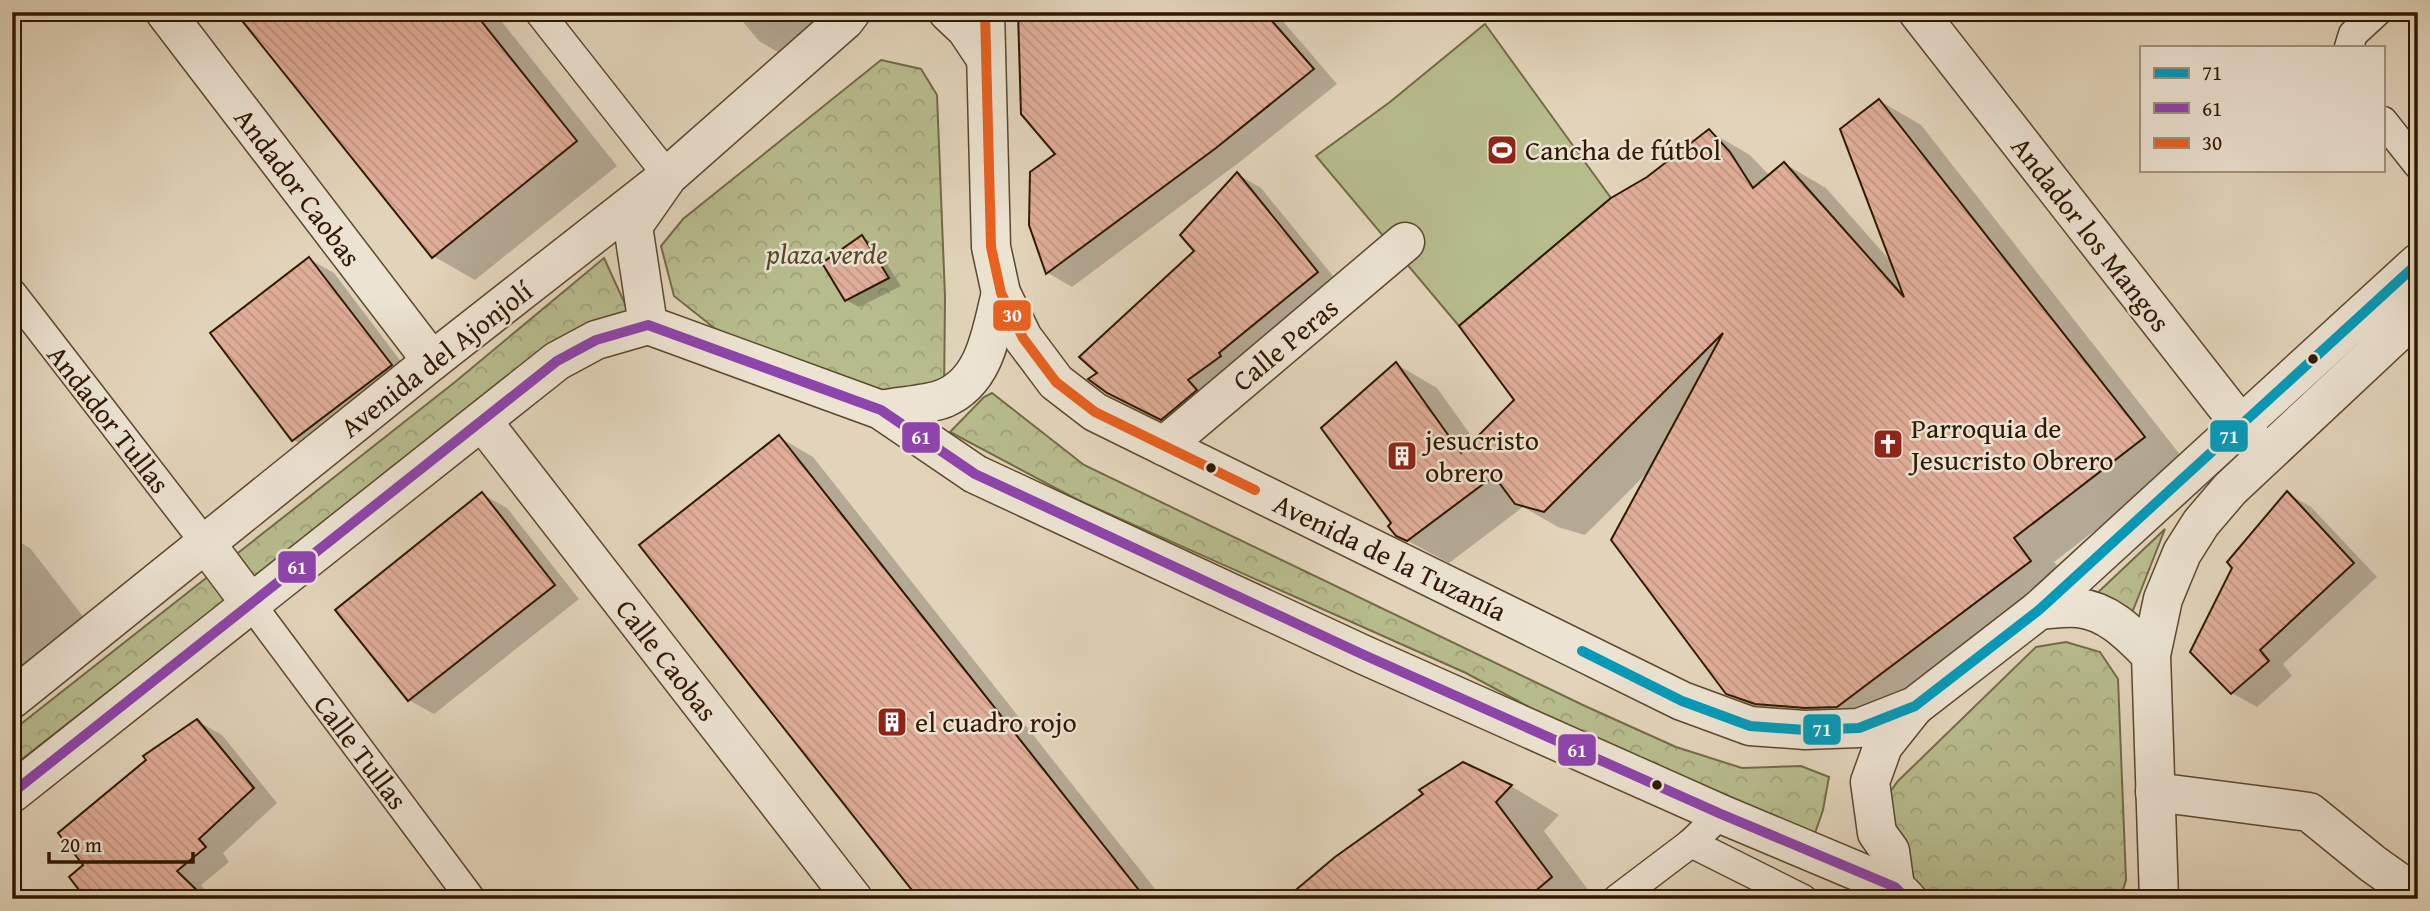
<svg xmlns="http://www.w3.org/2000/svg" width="2430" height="911" font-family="'Gentium Book Plus',serif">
	<defs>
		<pattern id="forest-crowns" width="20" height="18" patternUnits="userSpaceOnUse" patternTransform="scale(1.75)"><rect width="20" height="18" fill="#b7bc8d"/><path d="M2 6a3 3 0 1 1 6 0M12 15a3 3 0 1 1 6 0" fill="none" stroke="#9ea178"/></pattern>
		<pattern id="building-back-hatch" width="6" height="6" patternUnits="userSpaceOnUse" patternTransform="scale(1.75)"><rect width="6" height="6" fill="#e0ad98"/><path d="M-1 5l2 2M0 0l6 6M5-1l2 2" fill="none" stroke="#c09481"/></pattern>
	</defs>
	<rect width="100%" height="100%" fill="#e2d4ba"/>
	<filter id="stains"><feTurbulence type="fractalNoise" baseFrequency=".00286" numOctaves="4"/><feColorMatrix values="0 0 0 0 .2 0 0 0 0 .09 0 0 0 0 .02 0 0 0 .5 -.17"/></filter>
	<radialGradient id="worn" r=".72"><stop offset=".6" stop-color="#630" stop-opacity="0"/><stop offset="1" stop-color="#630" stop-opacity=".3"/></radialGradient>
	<g fill="url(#forest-crowns)" stroke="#746a46" stroke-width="2">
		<path d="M881 60 921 69 937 95 945 297 944 399 881 410 723 335 674 296 661 246 683 219Z"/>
		<path d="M604 258 626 306 633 329 375 483 12 767V731L455 382Z"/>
		<path d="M992 393 1084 465 1585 706 1676 747 1742 768 1801 766 1829 777 1823 810 1813 839 1551 719 1466 673 1078 500 950 432 984 397Z"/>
		<path d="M2165 529 2130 618 2091 599Z"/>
		<path d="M2066 642 2100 652 2118 679 2126 880 2120 899H1911L1874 814 1898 781 2036 647Z"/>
	</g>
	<path fill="#b7bc8d" stroke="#746a46" stroke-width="2" d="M1485 24 1611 198 1459 326 1316 156 1390 102Z"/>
	<g fill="#0003">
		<path d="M237 12H494L617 166 475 280 433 256Z"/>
		<path d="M735 12H834L808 70 759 41Z"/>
		<path d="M1019 12H1275L1337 84 1241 161 1072 287 1048 273 1031 224 1058 154Z"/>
		<path d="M1880 101 1921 125 2185 461 2054 562 2071 585 1877 730 1769 717 1727 693 1648 472 1585 535 1558 527 1523 507 1449 563 1397 535 1394 523 1396 364 1437 388 1475 441 1516 400 1648 178 1709 131 1750 155 1770 176 1785 164 1826 188 1893 264Z"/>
		<path d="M1237 174 1261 188 1342 287 1187 433 1108 392 1100 373 1196 251Z"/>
		<path d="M862 237 874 244 901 286 859 307 846 300Z"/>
		<path d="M309 259 334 273 415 380 318 454 294 440Z"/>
		<path d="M779 437 813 457 1163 899H921Z"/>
		<path d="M2287 493 2311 507 2377 577 2283 664 2292 676 2257 707 2232 693Z"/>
		<path d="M482 494 507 508 579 599 434 714 409 700Z"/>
		<path d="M12 538 30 548 85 619 12 695Z"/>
		<path d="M197 721 222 735 277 803 223 853 229 862 201 885 214 899H88L85 865Z"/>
		<path d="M1463 764 1511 786 1559 815 1544 831 1595 899H1287Z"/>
	</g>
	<g fill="url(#building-back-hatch)" stroke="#301800" stroke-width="2">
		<path d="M235 12H474L577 141 432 258Z"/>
		<path d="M1018 12H1264L1314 69 1216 148 1046 274 1029 225 1030 172 1055 154 1021 114Z"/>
		<path d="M1879 99 2145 437 2014 538 2031 561 1837 707 1805 708 1755 704 1726 694 1611 540 1723 333 1544 512 1515 504 1494 476 1407 541 1396 536 1388 526 1391 523 1321 428 1396 362 1461 453 1514 400 1459 326 1611 198 1647 177 1709 129 1730 152 1753 188 1784 162 1904 297 1840 129Z"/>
		<path d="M1237 172 1318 272 1219 353 1221 356 1188 380 1197 390 1161 420 1107 393 1088 379 1097 373 1079 357 1194 251 1180 235Z"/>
		<path d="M862 235 889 278 845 301 822 263Z"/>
		<path d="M309 257 392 365 292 441 210 333Z"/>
		<path d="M779 435 1146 899H919L639 545Z"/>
		<path d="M2287 491 2354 563 2260 650 2269 661 2231 694 2190 652 2232 568 2227 562Z"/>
		<path d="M482 492 555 585 408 701 335 610Z"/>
		<path d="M197 719 254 788 199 839 206 847 177 871 206 899H86L69 877 83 865 58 833 146 760 143 756Z"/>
		<path d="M1463 762 1512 785 1496 802 1552 877 1526 899H1285L1335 857 1423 794 1419 790Z"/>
	</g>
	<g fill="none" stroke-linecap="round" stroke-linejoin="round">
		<g stroke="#5c472e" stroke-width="31">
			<g id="pedestrian">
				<path d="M539 12 668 176"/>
				<path d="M2349 47 2353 34 2377 12"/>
				<path d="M2383 121 2418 165"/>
				<path d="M12 293 206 544"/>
				<path d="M251 604 471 899"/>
				<path d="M1691 843 1803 899"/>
				<path d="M1617 899 1691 843 1721 814"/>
			</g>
		</g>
		<g stroke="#5c472e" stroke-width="41">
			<g id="minor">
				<path d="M165 12 432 361"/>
				<path d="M1918 12 2262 452"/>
				<path d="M482 421 853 899"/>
				<path d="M1164 446 1405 242"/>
				<path d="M206 544 251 604"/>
				<path d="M12 699 432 361 658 184"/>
				<path d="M2155 792 2309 812 2373 864 2418 896"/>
				<path d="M12 793 557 361 596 340 648 325"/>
			</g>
		</g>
		<g stroke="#5c472e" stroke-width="41">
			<g id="tertiary">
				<path d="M851 12 845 20 668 176 633 226 648 325 881 410 975 474 1364 655 1721 814 1895 887 1907 899"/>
				<path d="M948 12 966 29 986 59"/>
				<path d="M985 12 991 247 1001 293 1023 338 1056 382 1095 412 1682 701 1750 726 1805 730 1859 728 1915 706 2039 610 2418 263"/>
				<path d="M881 410C899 406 929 405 945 398 986 380 991 332 1001 293"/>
				<path d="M2039 610C2052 609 2066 607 2078 608 2109 611 2131 635 2151 655"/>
				<path d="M1895 887 1890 851 1877 833 1870 782 1883 746 1914 707"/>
				<path d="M2159 899 2151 655 2163 599 2182 553 2201 523 2230 489 2418 313"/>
			</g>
		</g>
		<use href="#pedestrian" stroke="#ece3d2" stroke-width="28"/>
		<use href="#minor" stroke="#ece3d2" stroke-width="38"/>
		<use href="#tertiary" stroke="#ece3d2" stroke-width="38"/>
		<g stroke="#ece3d2" stroke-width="16">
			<path id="bus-1" d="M1582 651 1682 701 1750 726 1805 730 1859 728 1915 706 2039 610 2418 263"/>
		</g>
		<g stroke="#ece3d2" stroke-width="16">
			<path id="bus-2" d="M12 793 557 361 596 340 648 325 881 410 975 474 1364 655 1721 814 1895 887 1907 899"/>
		</g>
		<g stroke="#ece3d2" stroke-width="16">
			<path id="bus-3" d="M985 12 991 247 1001 293 1023 338 1056 382 1095 412 1255 490"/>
		</g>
		<use href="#bus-1" stroke="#059ab9" stroke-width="10"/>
		<use href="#bus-2" stroke="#8e44ad" stroke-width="10"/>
		<use href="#bus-3" stroke="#e86120" stroke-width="10"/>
	</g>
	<defs>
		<g id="stadium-square" transform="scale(1.575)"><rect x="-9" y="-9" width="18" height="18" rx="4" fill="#8f2418" stroke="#ece3d2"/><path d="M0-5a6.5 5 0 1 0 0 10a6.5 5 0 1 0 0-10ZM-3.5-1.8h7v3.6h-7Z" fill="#fff"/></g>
		<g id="church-square" transform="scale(1.575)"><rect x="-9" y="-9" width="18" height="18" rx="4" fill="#8f2418" stroke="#ece3d2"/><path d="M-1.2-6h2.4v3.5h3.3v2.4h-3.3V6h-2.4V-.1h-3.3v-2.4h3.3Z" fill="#fff"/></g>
		<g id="building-square" transform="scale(1.575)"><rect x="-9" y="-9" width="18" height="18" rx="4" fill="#8f2418" stroke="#ece3d2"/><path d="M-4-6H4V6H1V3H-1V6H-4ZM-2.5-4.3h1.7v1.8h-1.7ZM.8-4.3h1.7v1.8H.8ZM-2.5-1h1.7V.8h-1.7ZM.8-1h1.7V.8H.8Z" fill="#fff"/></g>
	</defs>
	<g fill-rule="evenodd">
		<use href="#stadium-square" x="1502" y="150"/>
		<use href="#church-square" x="1888" y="444"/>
		<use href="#building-square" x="1402" y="456"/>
		<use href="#building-square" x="892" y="722"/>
	</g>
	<g fill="#301800" stroke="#ece3d2" stroke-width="2.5">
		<circle cx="2313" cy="359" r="6"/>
		<circle cx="1211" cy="468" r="6"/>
		<circle cx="1657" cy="785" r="6"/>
	</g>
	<g text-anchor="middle" stroke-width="5" stroke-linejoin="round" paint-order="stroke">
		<g font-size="28" fill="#301800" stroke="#ece3d2" text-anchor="start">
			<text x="1525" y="160">Cancha de fútbol</text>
			<text x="1911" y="438">Parroquia de<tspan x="1911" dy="32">Jesucristo Obrero</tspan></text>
			<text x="1425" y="450">jesucristo<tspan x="1425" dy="32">obrero</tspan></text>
			<text x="915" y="732">el cuadro rojo</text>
		</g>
		<g font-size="28" fill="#301800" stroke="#ece3d2">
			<text transform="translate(298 187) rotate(53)" y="10">Andador Caobas</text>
			<text transform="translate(2091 234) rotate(52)" y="10">Andador los Mangos</text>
			<text transform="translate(1285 344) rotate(-40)" y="10">Calle Peras</text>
			<text transform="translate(436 359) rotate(-38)" y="10">Avenida del Ajonjolí</text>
			<text transform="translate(109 419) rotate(52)" y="10">Andador Tullas</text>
			<text transform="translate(1390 557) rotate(26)" y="10">Avenida de la Tuzanía</text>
			<text transform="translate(667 660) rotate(52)" y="10">Calle Caobas</text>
			<text transform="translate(361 752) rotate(53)" y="10">Calle Tullas</text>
		</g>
		<g font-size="28" font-style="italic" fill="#58492a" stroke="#ece3d2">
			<text x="827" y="264">plaza verde</text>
		</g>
	</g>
	<g stroke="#ece3d2" stroke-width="2.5">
		<rect x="992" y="299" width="40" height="33" rx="7" fill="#e86120"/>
		<rect x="2209" y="419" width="40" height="34" rx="7" fill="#059ab9"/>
		<rect x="901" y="421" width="40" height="33" rx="7" fill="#8e44ad"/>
		<rect x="277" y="550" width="40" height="34" rx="7" fill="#8e44ad"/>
		<rect x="1802" y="713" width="40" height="33" rx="7" fill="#059ab9"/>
		<rect x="1557" y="733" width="40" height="34" rx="7" fill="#8e44ad"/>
	</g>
	<g font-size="19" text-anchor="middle" font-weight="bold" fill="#fff">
		<text x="1012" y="322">30</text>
		<text x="2229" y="443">71</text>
		<text x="921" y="444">61</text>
		<text x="297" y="574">61</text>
		<text x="1822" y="736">71</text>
		<text x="1577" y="757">61</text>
	</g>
	<rect width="2430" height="911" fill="none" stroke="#e2d4ba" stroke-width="42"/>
	<rect x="14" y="14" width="2402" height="883" fill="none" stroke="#301800" stroke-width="3.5"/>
	<rect x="21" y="21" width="2388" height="869" fill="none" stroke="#301800" stroke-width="2"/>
	<rect x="2140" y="46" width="245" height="126" fill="#ece3d2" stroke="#a1927e" stroke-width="2"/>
	<rect x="2154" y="68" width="35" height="10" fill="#059ab9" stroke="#a1927e" stroke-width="2"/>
	<text x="2202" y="80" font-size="21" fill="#301800">71</text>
	<rect x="2154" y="103" width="35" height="10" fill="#8e44ad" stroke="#a1927e" stroke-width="2"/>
	<text x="2202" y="116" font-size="21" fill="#301800">61</text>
	<rect x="2154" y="138" width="35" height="10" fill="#e86120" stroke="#a1927e" stroke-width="2"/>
	<text x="2202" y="150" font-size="21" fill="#301800">30</text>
	<path d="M49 852v10h144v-10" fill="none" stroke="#301800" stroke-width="3.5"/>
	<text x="60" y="852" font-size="21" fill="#301800" stroke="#ece3d2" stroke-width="5" paint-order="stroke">20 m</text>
	<rect width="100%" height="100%" filter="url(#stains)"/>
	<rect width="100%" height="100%" fill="url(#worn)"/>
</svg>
